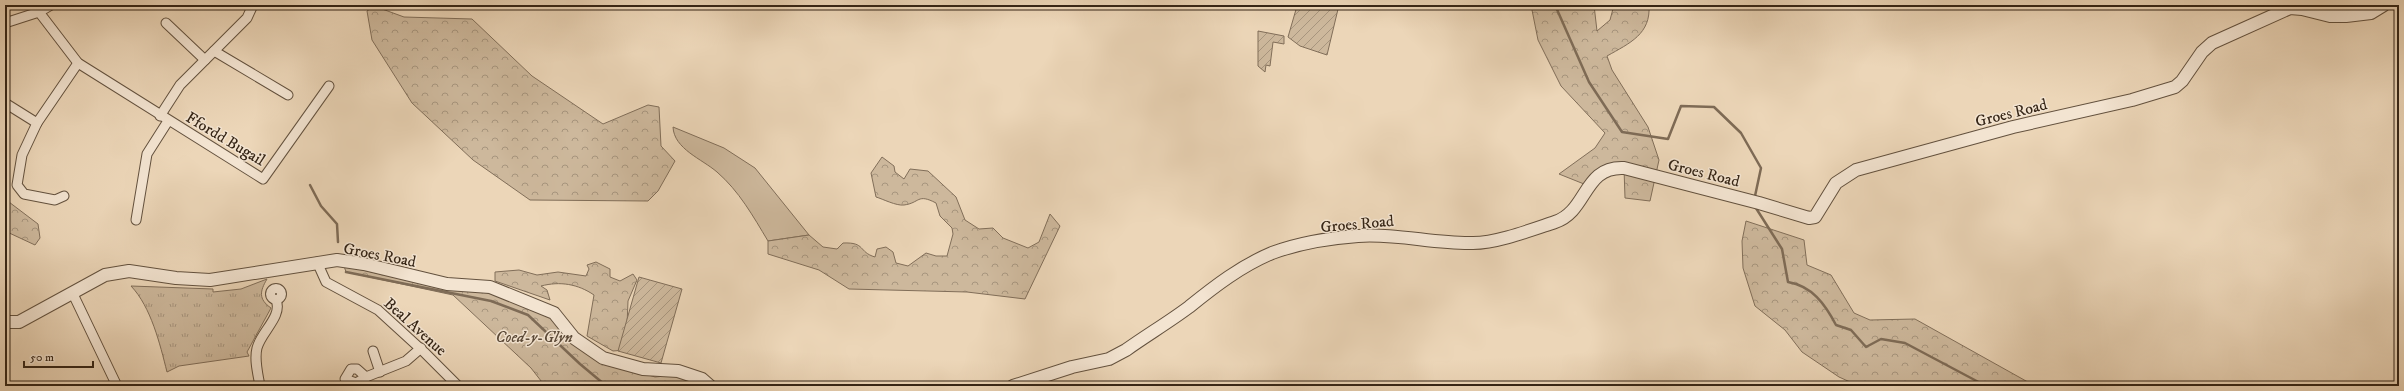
<svg xmlns="http://www.w3.org/2000/svg" width="2404" height="391" font-family="'IM FELL DW Pica',serif">
	<defs>
		<pattern id="forest-crowns" width="20" height="18" patternUnits="userSpaceOnUse"><rect width="20" height="18" fill="#cdb89c"/><path d="M2 6a3 3 0 1 1 6 0M12 15a3 3 0 1 1 6 0" fill="none" stroke="#a7957e"/></pattern>
		<pattern id="park-tufts" width="24" height="20" patternUnits="userSpaceOnUse"><rect width="24" height="20" fill="#cdb89c"/><path d="M3 7l-1-3M5 7V3M7 7l1-3M15 17l-1-3M17 17v-4M19 17l1-3" fill="none" stroke="#a7957e"/></pattern>
		<pattern id="garden-furrows" width="10" height="10" patternUnits="userSpaceOnUse"><rect width="10" height="10" fill="#cdb89c"/><path d="M-1 1l2-2M0 10L10 0M9 11l2-2" fill="none" stroke="#a7957e"/></pattern>
	</defs>
	<rect width="100%" height="100%" fill="#ecd6b8"/>
	<filter id="stains"><feTurbulence type="fractalNoise" baseFrequency=".005" numOctaves="4"/><feColorMatrix values="0 0 0 0 .2 0 0 0 0 .09 0 0 0 0 .02 0 0 0 .5 -.17"/></filter>
	<radialGradient id="worn" r=".72"><stop offset=".6" stop-color="#630" stop-opacity="0"/><stop offset="1" stop-color="#630" stop-opacity=".3"/></radialGradient>
	<path fill="#cdb89c" stroke="#816e59" d="M673 127 724 148 755 168 809 235 768 241C753 216 739 191 717 172 702 159 674 149 673 127Z"/>
	<g fill="url(#forest-crowns)" stroke="#816e59">
		<path d="M1531 5H1594L1597 31 1610 20 1614 5H1649C1651 34 1630 43 1607 56L1612 70 1648 127 1659 160 1650 201 1625 198 1624 168 1589 186 1559 174 1595 148 1605 133 1561 86 1538 40Z"/>
		<path d="M374 6 404 17 472 19 532 76 603 124 648 105 659 107 661 146 675 161 658 191 648 201 530 200 473 160 412 103 372 40 367 11Z"/>
		<path d="M882 157 894 166 895 172 904 179 910 169 928 171 956 197 965 220 979 229 993 228 1003 238 1028 248 1039 242 1050 214 1060 226 1025 299 967 292 849 289 819 270 768 254V241L809 235 823 247 837 249 843 243C866 242 858 252 875 257L877 249 886 247 893 252 896 263 908 266 926 253 936 256H947L953 234 952 228 940 216 936 203C917 193 920 203 904 205 896 206 883 199 876 197L871 173Z"/>
		<path d="M5 199 38 224 40 238 35 245 5 231Z"/>
		<path d="M1746 221 1804 240 1807 265 1831 275 1854 313 1870 320 1915 319 2035 386H1859L1839 377 1802 352 1785 330 1755 306 1743 268 1742 241Z"/>
		<path d="M596 262 610 269V277L620 281 633 274 637 280 628 301 626 350 613 351 587 336 594 295C578 284 560 281 541 286L547 290 550 300 495 281V272L519 270 537 275 558 272 586 276 589 269 587 265Z"/>
		<path d="M344 266 445 288 491 292 550 315 601 360 655 377 676 375 704 386H545L531 368 453 295 346 272Z"/>
	</g>
	<path fill="url(#park-tufts)" stroke="#816e59" d="M267 279C260 291 258 299 271 308L247 352 249 356 179 366 167 372C160 344 151 307 131 286L213 289V292L241 289Z"/>
	<g fill="url(#garden-furrows)" stroke="#816e59">
		<path d="M1339 5 1327 55 1300 46 1288 37 1297 6Z"/>
		<path d="M1258 31 1284 36V44L1273 42 1270 66 1266 65 1265 72 1258 66Z"/>
		<path d="M639 277 682 289 661 363 618 351Z"/>
	</g>
	<g fill="none" stroke-linecap="round" stroke-linejoin="round">
		<g stroke="#7e6b56" stroke-width="2.5">
			<path d="M1555 5 1589 82 1622 132 1668 139 1681 106 1714 107 1741 133 1761 168 1755 196"/>
			<path d="M310 185 321 206 337 224 338 242"/>
			<path d="M1754 205 1782 249 1788 282C1812 286 1825 304 1836 325L1851 330 1866 347 1881 339 1905 343 1986 386"/>
			<path d="M346 272 491 301 528 315 580 364 604 384 613 386"/>
			<path d="M684 386 688 384 690 386"/>
		</g>
		<g stroke="#63513e" stroke-width="11">
			<g id="minor">
				<path d="M37 5 39 12 78 63 263 179 329 86"/>
				<path d="M5 23 39 12 51 5"/>
				<path d="M166 23 205 60"/>
				<path d="M214 51 288 95"/>
				<path d="M5 103 37 123"/>
				<path d="M160 116 180 85 247 18 253 5"/>
				<path d="M64 196 55 200 24 194 17 185 22 155 37 123 78 63"/>
				<path d="M136 220 147 154 168 121"/>
				<path d="M317 262 326 282 378 310 424 352 458 386"/>
				<circle cx="276" cy="294" r="5.5"/>
				<path d="M73 294 117 386"/>
				<path d="M373 351 380 372"/>
				<path d="M351 369H357L366 377 356 383 345 379Z"/>
				<path d="M366 377 406 361 421 348"/>
				<path d="M260 386C258 374 254 360 257 348 261 332 283 316 276 300"/>
			</g>
		</g>
		<g stroke="#63513e" stroke-width="14">
			<g id="tertiary">
				<path d="M5 322H19L105 275 129 271 176 278 210 280 337 260 364 264 447 284 490 287 554 313 574 338 603 358 643 369 678 371 702 379 710 386"/>
				<path d="M1013 386 1072 367 1109 359 1126 350C1147 335 1169 322 1189 307 1215 286 1241 266 1272 253 1299 243 1330 238 1358 236 1397 233 1434 244 1473 243 1497 243 1531 230 1555 222 1588 211 1583 166 1624 168L1759 203 1809 218 1815 217 1836 183 1856 170 2013 127 2132 100 2175 87 2182 81 2202 52 2212 43 2290 8 2302 9 2330 16H2346L2371 13 2384 5"/>
			</g>
		</g>
		<use href="#minor" stroke="#f3e4d1" stroke-width="9"/>
		<use href="#tertiary" stroke="#f3e4d1" stroke-width="12"/>
	</g>
	<g text-anchor="middle" stroke-width="3" stroke-linejoin="round" paint-order="stroke">
		<g font-size="16" fill="#352516" stroke="#f3e4d1">
			<text transform="translate(2011 112) rotate(-14)" y="6">Groes Road</text>
			<text transform="translate(226 138) rotate(31)" y="6">Ffordd Bugail</text>
			<text transform="translate(1704 172) rotate(14)" y="6">Groes Road</text>
			<text transform="translate(1357 223) rotate(-5)" y="6">Groes Road</text>
			<text transform="translate(380 254) rotate(11)" y="6">Groes Road</text>
			<text transform="translate(416 326) rotate(42)" y="6">Beal Avenue</text>
		</g>
		<g font-size="16" font-style="italic" fill="#5b4a38" stroke="#f3e4d1">
			<text x="534" y="342">Coed-y-Glyn</text>
		</g>
	</g>
	<rect width="2404" height="391" fill="none" stroke="#ecd6b8" stroke-width="20"/>
	<rect x="6" y="6" width="2392" height="379" fill="none" stroke="#352516" stroke-width="2"/>
	<rect x="10" y="10" width="2384" height="371" fill="none" stroke="#352516"/>
	<path d="M24 361v6h69v-6" fill="none" stroke="#352516" stroke-width="2"/>
	<text x="30" y="361" font-size="12" fill="#352516" stroke="#f3e4d1" stroke-width="3" paint-order="stroke">50 m</text>
	<rect width="100%" height="100%" filter="url(#stains)"/>
	<rect width="100%" height="100%" fill="url(#worn)"/>
</svg>
